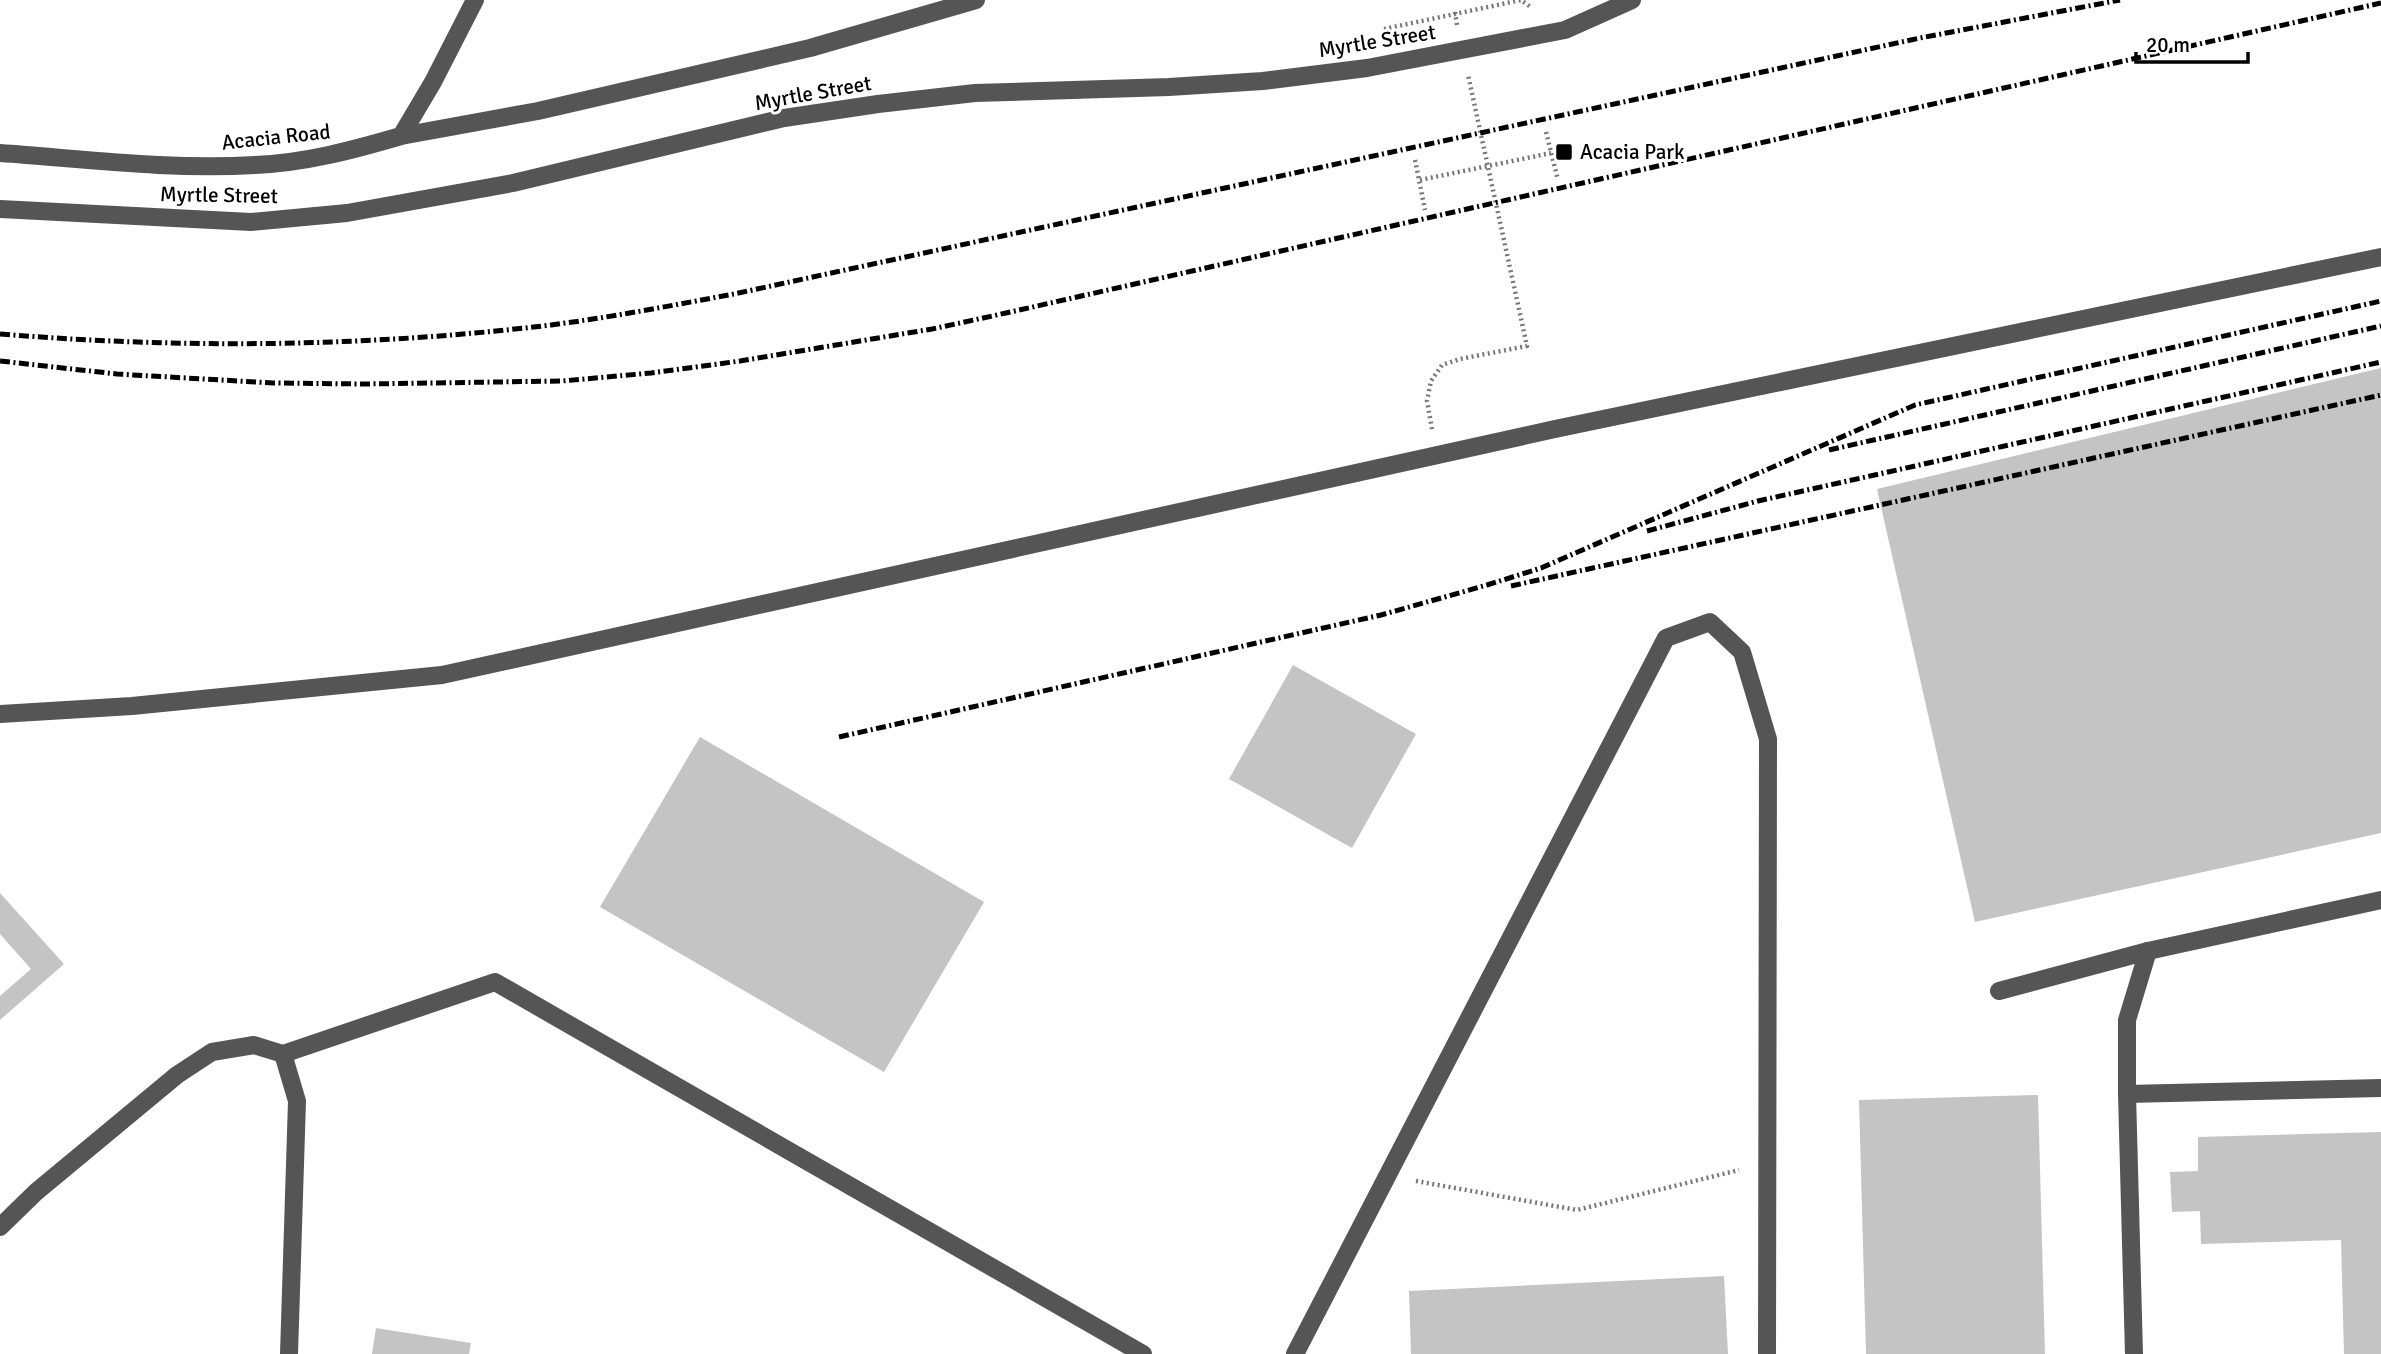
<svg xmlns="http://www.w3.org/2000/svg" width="2381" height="1354" font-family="Signika,sans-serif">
	<rect width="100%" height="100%" fill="#fff"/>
	<g fill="#c4c4c4">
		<path d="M2381 368V833L1975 922 1877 489Z"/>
		<path d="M1293 665 1416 734 1352 848 1229 779Z"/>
		<path d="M700 737 984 902 884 1072 600 907Z"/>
		<path d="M0 893 64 964 0 1020V996L31 969 0 934Z"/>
		<path d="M2038 1095 2045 1354H1866L1859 1100Z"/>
		<path d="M2381 1132V1354H2344L2341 1240 2201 1244 2200 1211 2172 1212 2170 1172 2198 1171V1137Z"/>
		<path d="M1724 1276 1728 1354H1411L1409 1291Z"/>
		<path d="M376 1328 471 1343 469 1354H372Z"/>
	</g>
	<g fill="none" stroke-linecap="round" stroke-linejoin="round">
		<g stroke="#777" stroke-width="4.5" stroke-dasharray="2 3.5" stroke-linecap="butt">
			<path d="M1455 12 1457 25"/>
			<path d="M1384 29 1521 0 1532 8"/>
			<path d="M1546 132 1558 180"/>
			<path d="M1415 160 1425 210"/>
			<path d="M1420 180 1551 153"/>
			<path d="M1432 429 1427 401 1431 381 1442 365 1460 359 1527 346 1468 75"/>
			<path d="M1416 1181 1577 1210 1739 1170"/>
		</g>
		<g stroke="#555" stroke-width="18">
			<path d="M401 136 538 111 810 48 976 0"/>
			<path d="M0 153C85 159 170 170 255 165 305 163 353 150 401 136L433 82 475 0"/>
			<path d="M0 209 251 222 347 213 513 183 784 118 878 104 975 93 1169 87 1263 81 1367 68 1565 30 1632 0"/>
			<path d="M0 714 132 706 442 675 1555 429 2381 257"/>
			<path d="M1999 991 2148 951 2381 900"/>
			<path d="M283 1054 495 982 1143 1354"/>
			<path d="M2127 1094 2381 1088"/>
			<path d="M0 1227 36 1192 177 1075 212 1052 254 1045 283 1054 297 1101 289 1354"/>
			<path d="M1295 1354 1666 638 1710 622 1742 652 1768 739 1767 1354"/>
			<path d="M2134 1354 2127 1094V1020L2148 951"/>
		</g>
		<g stroke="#000" stroke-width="5" stroke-dasharray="10 3.5 2 3.5" stroke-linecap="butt">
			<path d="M0 334C184 349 368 347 551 325 613 317 674 305 734 294L1920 38 2120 0"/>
			<path d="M0 361 117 374 273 383 365 384 562 381 651 373 740 361 932 329 1006 313 2381 3"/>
			<path d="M1829 450 2381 326"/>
			<path d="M1647 531 1758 501 2381 362"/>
			<path d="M1511 586 2381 395"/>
			<path d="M839 737 1381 615 1487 585 1541 568 1915 405 2381 301"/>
		</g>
	</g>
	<rect fill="#000" stroke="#fff" stroke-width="2.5" x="1555" y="143" width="18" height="18" rx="3.5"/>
	<g text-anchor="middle" stroke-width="6" stroke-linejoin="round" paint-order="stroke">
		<g font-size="21" fill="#000" stroke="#fff">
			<text transform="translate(1377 41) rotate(-9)" y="7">Myrtle Street</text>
			<text transform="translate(813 93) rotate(-10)" y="7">Myrtle Street</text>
			<text transform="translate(276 137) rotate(-6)" y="7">Acacia Road</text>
			<text transform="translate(219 195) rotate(1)" y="7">Myrtle Street</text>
		</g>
		<g font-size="21" fill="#000" stroke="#fff" text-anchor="start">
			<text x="1580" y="159">Acacia Park</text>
		</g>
	</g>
	<path d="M2136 52v10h112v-10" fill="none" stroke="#000000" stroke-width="3.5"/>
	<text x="2146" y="52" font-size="21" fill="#000000" stroke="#ffffff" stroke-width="5" paint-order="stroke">20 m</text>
</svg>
